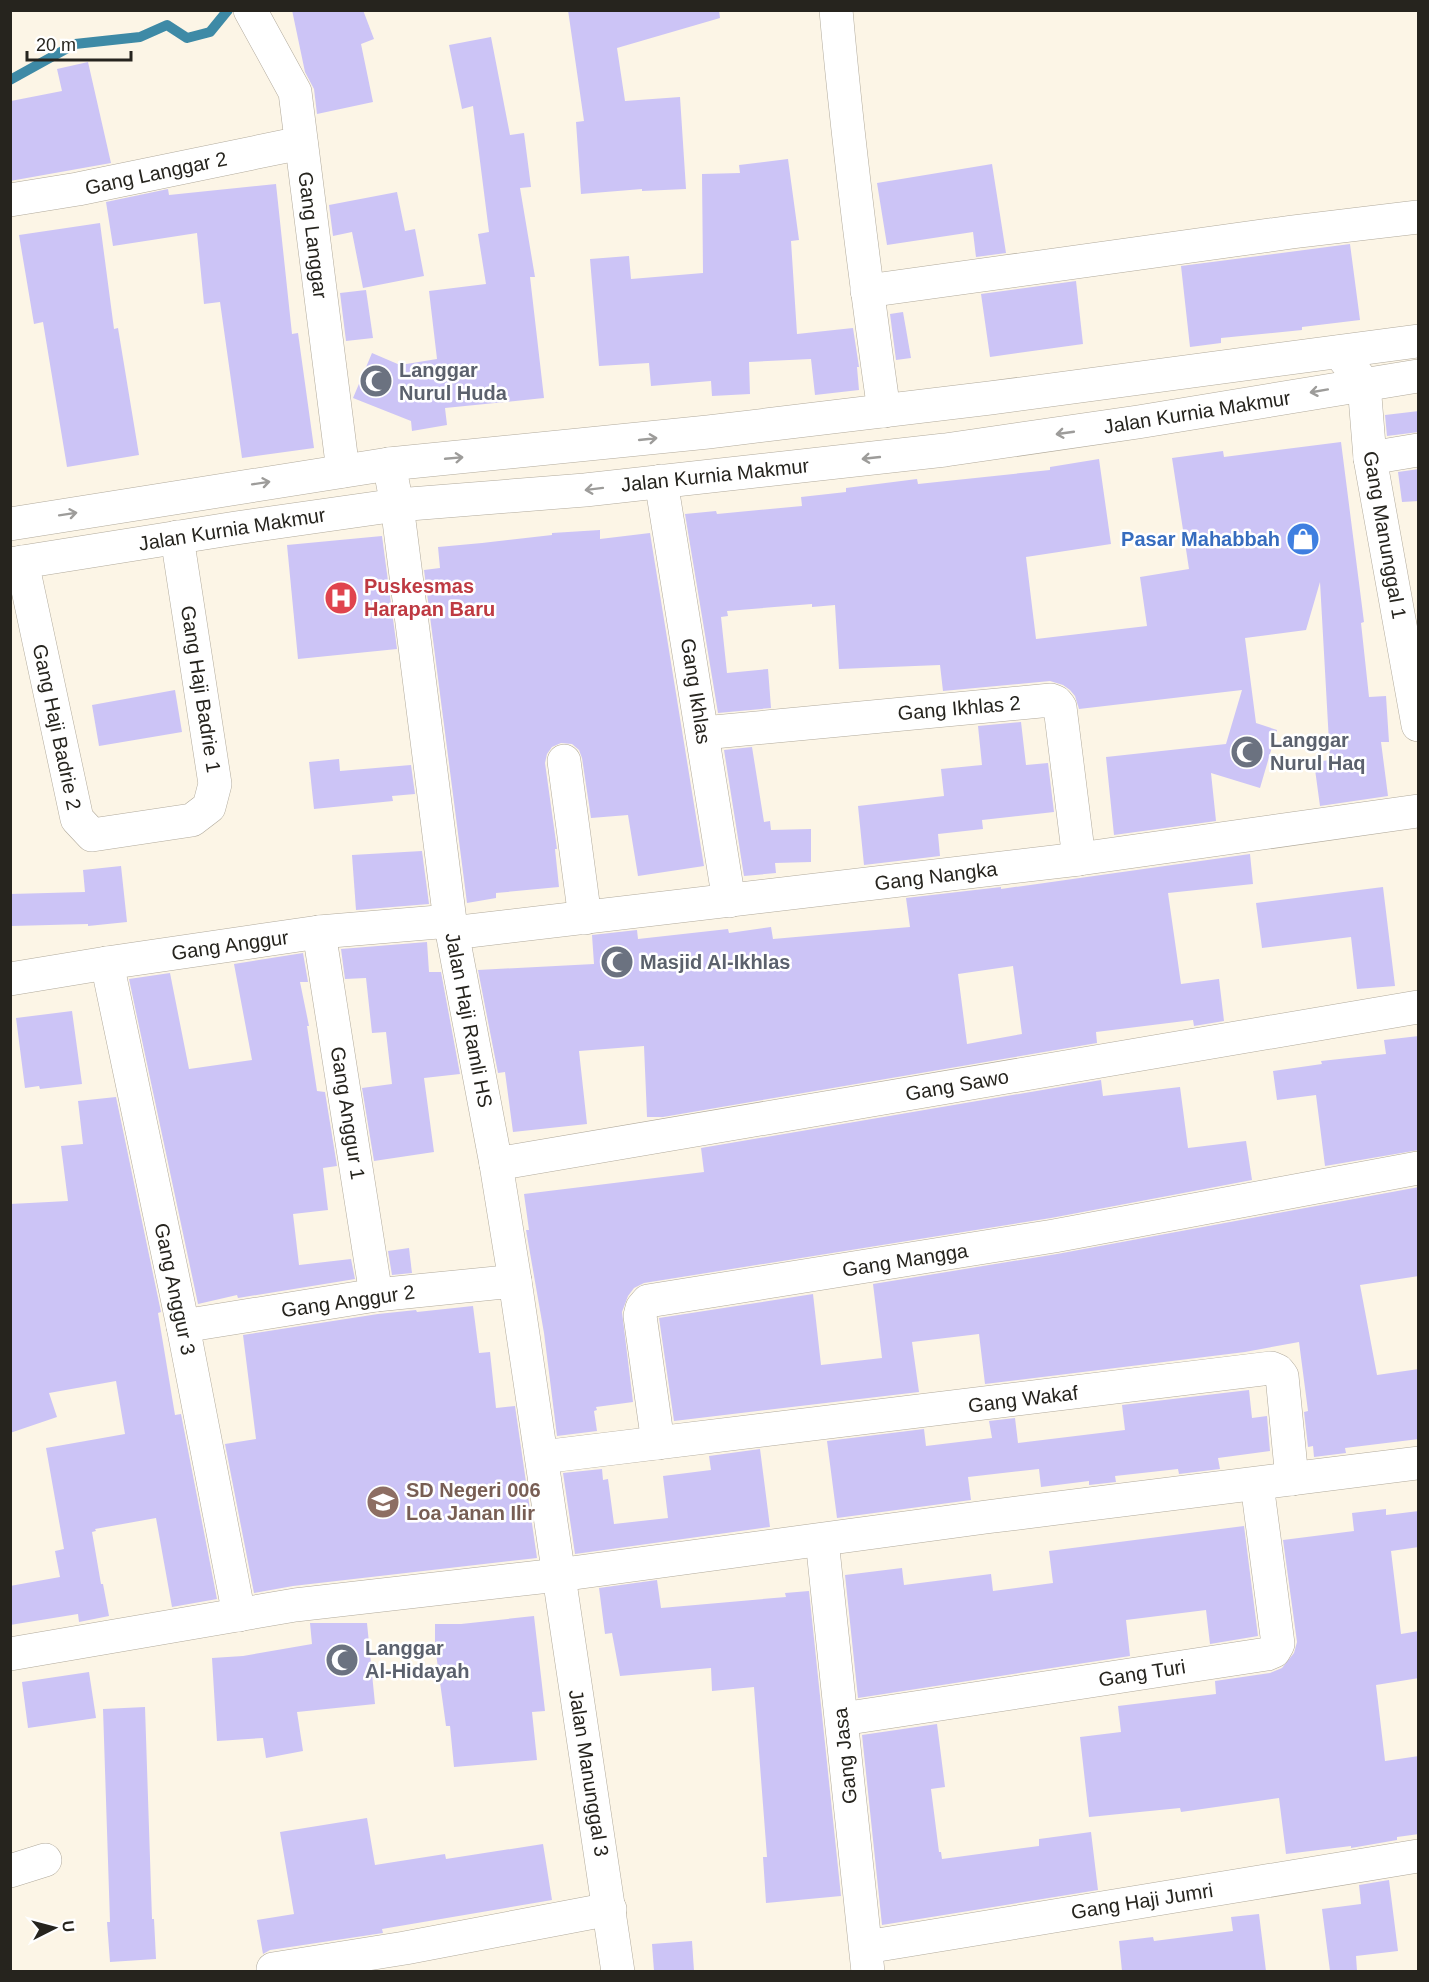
<svg xmlns="http://www.w3.org/2000/svg" width="1429" height="1982" font-family="Helvetica,sans-serif">
	<rect width="100%" height="100%" fill="#fcf5e6"/>
	<g fill="none" stroke-linecap="round" stroke-linejoin="round">
		<path stroke="#3e8aa6" stroke-width="10" d="M10 80 75 44 140 37 167 25 187 38 210 32 228 10"/>
	</g>
	<g fill="#ccc4f6" fill-rule="evenodd">
		<path d="M292 10H363L374 39 361 44 373 102 317 114 314 89 305 72Z"/>
		<path d="M568 10H719L720 18 617 48 625 101 680 97 686 189 642 191V189L581 194 576 122 584 121Z"/>
		<path d="M491 37 510 135 524 133 531 187 520 188 535 277H530L544 398 445 408 447 425 412 431 411 421 353 398 372 353 400 365 437 359 429 291 486 284 478 234 489 232 473 106 462 109 449 45Z"/>
		<path d="M88 62 111 163 10 181 11 101 62 91 57 69Z"/>
		<path d="M788 159 799 240 791 241 797 334 853 328 859 367H857L859 390 815 395 811 359 749 362 750 394 712 396 711 381 651 386 649 363 599 366 590 259 629 256 631 279 703 273 702 174 740 173 739 165Z"/>
		<path d="M992 164 1006 253 976 257 973 232 887 245 877 183Z"/>
		<path d="M276 184 292 334 298 333 314 448 242 458 220 302 204 304 197 233 113 246 106 202 168 189 169 195Z"/>
		<path d="M397 192 405 231 415 229 424 276 363 288 352 232 333 236 329 205Z"/>
		<path d="M100 223 114 329 118 328 139 455 67 467 43 322 34 324 19 235Z"/>
		<path d="M1350 244 1360 320 1302 327V330L1221 338V343L1190 347 1181 266Z"/>
		<path d="M1076 281 1083 344 990 357 981 294Z"/>
		<path d="M366 290 373 338 346 341 340 293Z"/>
		<path d="M903 312 911 358 896 360 890 314Z"/>
		<path d="M1419 411V432L1387 436 1385 415Z"/>
		<path d="M1341 442 1364 622 1361 623 1369 697 1386 696 1389 742H1381L1388 796 1320 806 1314 762 1330 760 1320 582 1306 630 1245 638 1256 723 1277 730 1260 788 1211 773 1216 821 1114 835 1106 757 1226 744 1242 690 1079 709 1075 696 1070 690 1063 685 1050 681 943 691 940 665 839 669 835 605 812 607V604L727 611 728 616 721 617 727 673 768 669 771 708 718 713 685 514 716 511 717 514 802 506 801 497 846 492V488L917 479 918 484 1050 470V467L1099 459 1111 544 1026 557 1036 639 1147 626 1140 577 1189 569 1172 458 1223 451 1224 457Z"/>
		<path d="M1419 469V501L1402 502 1398 472Z"/>
		<path d="M600 530V539L650 533 704 866 638 876 628 815 591 818 582 758 579 750 572 744 561 743 552 747 547 754 545 763 557 849H555L559 887 496 893V898L467 903 424 570 440 568 438 547 482 543 552 535V533Z"/>
		<path d="M382 536 397 649 298 659 287 545Z"/>
		<path d="M175 690 182 732 99 746 92 705Z"/>
		<path d="M1021 722 1026 765 1048 763 1054 812 982 820 983 829 938 834 940 856 864 865 858 806 944 796 941 769 982 765 978 726Z"/>
		<path d="M752 747 764 822 770 821 771 830 811 829V862L775 863 776 873 744 876 724 750Z"/>
		<path d="M339 759 340 771 411 765 415 794 392 796 393 801 314 809 309 762Z"/>
		<path d="M422 851 429 904 356 910 352 855Z"/>
		<path d="M1250 854 1253 884 1168 893 1181 984 1219 979 1224 1021 1194 1026 1193 1020 1096 1032 1097 1043 663 1117H647L644 1046 579 1051 587 1124 513 1132 505 1072 498 1073 478 970 594 964 592 935 637 930 638 939 728 929 729 933 771 927 773 939 910 927 906 898 1001 887V889ZM1013 966 1022 1034 967 1044 958 974Z"/>
		<path d="M121 866 127 922 88 926V924L11 926 10 894 85 892 83 870Z"/>
		<path d="M1383 887 1395 986 1357 989 1351 937 1262 948 1256 903Z"/>
		<path d="M427 942 429 972H441L460 1074 424 1078 434 1152 374 1161 362 1088 392 1084 386 1032 372 1033 366 978 345 979 341 949Z"/>
		<path d="M303 953 308 982H300L309 1026H307L317 1091 325 1092 337 1166 323 1168 328 1210 293 1214 299 1265 351 1259 355 1279 238 1298 237 1295 198 1304 129 979 170 973 189 1069 252 1060 234 964Z"/>
		<path d="M72 1011 82 1084 40 1089 39 1086 25 1088 16 1018Z"/>
		<path d="M1419 1036V1150L1325 1166 1316 1095 1277 1100 1273 1071 1322 1064 1321 1061 1386 1054 1384 1040Z"/>
		<path d="M1101 1080 1103 1096 1180 1087 1188 1148 1246 1141 1252 1180 1051 1218 644 1283 634 1288 628 1296 622 1312 633 1402 596 1407 597 1410 594 1411 597 1431 557 1436 544 1333 526 1230H529L524 1194 704 1172 701 1148Z"/>
		<path d="M116 1097 161 1312 158 1313 175 1415 181 1414 217 1599 172 1607 156 1518 95 1529 96 1531 92 1532 101 1584H103L109 1616 79 1622 78 1614 10 1625V1586L60 1577 55 1551 64 1549 46 1448 125 1434 116 1381 49 1393 57 1417 10 1433V1204L68 1201 61 1146 83 1144 78 1101Z"/>
		<path d="M1419 1187V1276L1360 1285 1377 1375 1419 1369V1439L1345 1448 1346 1453 1314 1457 1313 1446 1308 1447 1304 1412 1308 1411 1299 1342 1245 1352 985 1384 979 1334 912 1342 919 1392 674 1421 659 1318 813 1294 821 1365 882 1358 873 1284 1057 1254Z"/>
		<path d="M409 1248 412 1273 392 1275 388 1251Z"/>
		<path d="M473 1306 479 1353 490 1352 496 1408 515 1406 537 1558 293 1586 254 1593 225 1444 256 1439 243 1335 378 1314 416 1310 417 1312Z"/>
		<path d="M1249 1390 1252 1418 1267 1416 1270 1451 1218 1458 1220 1469 1179 1474 1178 1469 1115 1476 1116 1482 1089 1485V1481L1041 1487 1039 1469 968 1477 971 1500 837 1518 827 1441 924 1429 926 1446 992 1438 989 1421 1015 1418 1018 1443 1092 1434 1125 1430 1122 1405Z"/>
		<path d="M760 1449 770 1527 575 1554 563 1473 602 1469 603 1480 608 1479 614 1524 668 1518 663 1476 711 1470 709 1456Z"/>
		<path d="M1386 1509V1515L1419 1511V1547L1391 1551 1401 1634 1419 1631V1678L1376 1685 1385 1761 1419 1756V1834L1397 1837V1840L1351 1848V1846L1286 1854 1279 1798 1181 1812 1180 1808 1089 1817 1080 1737 1121 1732 1118 1706 1216 1694 1215 1681 1270 1673 1282 1668 1294 1653 1297 1642 1283 1540 1354 1531 1352 1513Z"/>
		<path d="M1244 1526 1258 1636 1210 1644 1206 1610 1126 1620 1130 1656 858 1698 845 1575 902 1568 904 1585 991 1574 993 1591 1053 1583 1049 1551Z"/>
		<path d="M657 1580 661 1608 786 1597 785 1593 809 1591 841 1896 766 1903 763 1857H767L754 1687 712 1691 711 1668 620 1676 612 1633 605 1634 599 1588Z"/>
		<path d="M534 1616 545 1711 532 1712 537 1760 454 1767 450 1726H446L435 1646V1624H461Z"/>
		<path d="M310 1623H367L375 1704 297 1712 303 1751 266 1758 263 1738 217 1741 212 1658 243 1656 312 1644Z"/>
		<path d="M89 1672 96 1718 28 1728 22 1682Z"/>
		<path d="M145 1707 152 1919H154L156 1959 110 1962 107 1922H110L103 1709Z"/>
		<path d="M937 1724 945 1787 931 1789 939 1852H941L942 1859 1039 1846V1839L1091 1832 1098 1890 882 1925 862 1735Z"/>
		<path d="M367 1818 375 1865 445 1854 446 1859 543 1844 552 1900 382 1929 383 1933 270 1950 263 1954 257 1920 294 1914 280 1832Z"/>
		<path d="M1389 1880 1398 1951 1356 1956 1357 1971H1330L1322 1909 1361 1904 1359 1885Z"/>
		<path d="M1259 1914 1266 1971H1122L1119 1941 1153 1937 1154 1941 1233 1931 1231 1917Z"/>
		<path d="M692 1941 694 1971H654L652 1944Z"/>
	</g>
	<g fill="none" stroke-linecap="round" stroke-linejoin="round">
		<g stroke="#b1aa9c" stroke-width="34">
			<g id="street">
				<path d="M250 10 295 92 343 471"/>
				<path d="M836 10C848 144 865 278 884 411"/>
				<path d="M10 200 78 189 301 143"/>
				<path d="M867 291 1292 232 1418 217"/>
				<path d="M1339 352 1364 384 1370 458 1418 725"/>
				<path d="M1370 458 1418 450"/>
				<path d="M389 464 397 505 450 921 496 1164 515 1281 618 1972"/>
				<path d="M661 481 729 901"/>
				<path d="M22 562 77 819 92 835 192 820 209 807 215 784 177 537"/>
				<path d="M703 733 1051 700 1056 702 1060 707 1079 859"/>
				<path d="M564 761 585 918"/>
				<path d="M319 932 376 1295"/>
				<path d="M452 933 1079 859 1418 811"/>
				<path d="M107 963 183 1326 239 1615"/>
				<path d="M10 979 107 963 319 932 450 921"/>
				<path d="M496 1164 1418 1007"/>
				<path d="M183 1326 376 1295 515 1281"/>
				<path d="M658 1443 640 1316 642 1308 648 1301 1054 1236 1418 1168"/>
				<path d="M542 1457 1271 1368 1278 1371 1282 1376 1292 1479"/>
				<path d="M822 1540 868 1972"/>
				<path d="M10 1654 295 1605 558 1575 986 1517 1418 1463"/>
				<path d="M842 1719 1267 1654 1274 1651 1278 1644 1257 1484"/>
				<path d="M10 1871 45 1860"/>
				<path d="M866 1947 1418 1856"/>
				<path d="M273 1969 405 1948 610 1909"/>
			</g>
		</g>
		<g stroke="#b1aa9c" stroke-width="34">
			<g id="secondary">
				<path d="M10 524 389 464 708 432 990 398 1418 341"/>
				<path d="M10 564 236 528 397 505 585 490 945 450 1138 422 1418 376"/>
			</g>
		</g>
		<use href="#street" stroke="#fff" stroke-width="33"/>
		<use href="#secondary" stroke="#fff" stroke-width="33"/>
	</g>
	<defs><path id="oneway-shaft" d="M-6 0H5M1.5-3L5.5 0L1.5 3" fill="none" stroke-width="1.6" stroke-linecap="round" stroke-linejoin="round" transform="scale(1.5)"/></defs>
	<g stroke="#9d9c9a">
		<use href="#oneway-shaft" transform="translate(1319 391) rotate(170)"/>
		<use href="#oneway-shaft" transform="translate(1065 433) rotate(172)"/>
		<use href="#oneway-shaft" transform="translate(648 439) rotate(-6)"/>
		<use href="#oneway-shaft" transform="translate(454 458) rotate(-5)"/>
		<use href="#oneway-shaft" transform="translate(871 458) rotate(174)"/>
		<use href="#oneway-shaft" transform="translate(261 483) rotate(-9)"/>
		<use href="#oneway-shaft" transform="translate(594 489) rotate(173)"/>
		<use href="#oneway-shaft" transform="translate(68 514) rotate(-9)"/>
	</g>
	<defs>
		<g id="mosque-disc" transform="scale(1.725)"><circle r="9.5" fill="#6b7280" stroke="#fff"/><path d="M3.5-4.9A6 6 0 1 0 3.5 4.9A5 5 0 1 1 3.5-4.9Z" fill="#fff"/></g>
		<g id="shop-disc" transform="scale(1.725)"><circle r="9.5" fill="#3f7fe0" stroke="#fff"/><path d="M-5-2.5h2.3a2.7 3.5 0 0 1 5.4 0H5L5.5 6h-11ZM-1.5-2.5h3a1.5 2.3 0 0 0-3 0Z" fill="#fff"/></g>
		<g id="hospital-disc" transform="scale(1.725)"><circle r="9.5" fill="#e0444e" stroke="#fff"/><path d="M-5-5h3v3.5h4V-5h3V5h-3V1.5h-4V5h-3Z" fill="#fff"/></g>
		<g id="school-disc" transform="scale(1.725)"><circle r="9.5" fill="#8d6e63" stroke="#fff"/><path d="M0-5L7-2L0 1L-7-2ZM-4 1L0 2.5L4 1V4Q0 6-4 4Z" fill="#fff"/></g>
	</defs>
	<g fill-rule="evenodd">
		<use href="#mosque-disc" x="376" y="381"/>
		<use href="#shop-disc" x="1303" y="539"/>
		<use href="#hospital-disc" x="341" y="598"/>
		<use href="#mosque-disc" x="1247" y="752"/>
		<use href="#mosque-disc" x="617" y="962"/>
		<use href="#school-disc" x="383" y="1502"/>
		<use href="#mosque-disc" x="342" y="1660"/>
	</g>
	<g text-anchor="middle" stroke-width="5" stroke-linejoin="round" paint-order="stroke">
		<g font-size="20" fill="#26241e" stroke="#fff">
			<text transform="translate(156 173) rotate(-12)" y="7">Gang Langgar 2</text>
			<text transform="translate(313 235) rotate(83)" y="7">Gang Langgar</text>
			<text transform="translate(1197 412) rotate(-9)" y="7">Jalan Kurnia Makmur</text>
			<text transform="translate(715 475) rotate(-6)" y="7">Jalan Kurnia Makmur</text>
			<text transform="translate(232 529) rotate(-9)" y="7">Jalan Kurnia Makmur</text>
			<text transform="translate(1385 535) rotate(80)" y="7">Gang Manunggal 1</text>
			<text transform="translate(201 689) rotate(81)" y="7">Gang Haji Badrie 1</text>
			<text transform="translate(696 691) rotate(81)" y="7">Gang Ikhlas</text>
			<text transform="translate(959 708) rotate(-5)" y="7">Gang Ikhlas 2</text>
			<text transform="translate(57 727) rotate(78)" y="7">Gang Haji Badrie 2</text>
			<text transform="translate(936 876) rotate(-7)" y="7">Gang Nangka</text>
			<text transform="translate(230 945) rotate(-8)" y="7">Gang Anggur</text>
			<text transform="translate(469 1020) rotate(79)" y="7">Jalan Haji Ramli HS</text>
			<text transform="translate(957 1085) rotate(-10)" y="7">Gang Sawo</text>
			<text transform="translate(348 1113) rotate(81)" y="7">Gang Anggur 1</text>
			<text transform="translate(905 1260) rotate(-9)" y="7">Gang Mangga</text>
			<text transform="translate(175 1289) rotate(78)" y="7">Gang Anggur 3</text>
			<text transform="translate(348 1301) rotate(-8)" y="7">Gang Anggur 2</text>
			<text transform="translate(1023 1399) rotate(-7)" y="7">Gang Wakaf</text>
			<text transform="translate(1142 1673) rotate(-9)" y="7">Gang Turi</text>
			<text transform="translate(845 1756) rotate(-96)" y="7">Gang Jasa</text>
			<text transform="translate(589 1773) rotate(81)" y="7">Jalan Manunggal 3</text>
			<text transform="translate(1142 1901) rotate(-9)" y="7">Gang Haji Jumri</text>
		</g>
		<g font-size="20" font-weight="bold" fill="#5b616d" stroke="#fff" text-anchor="start">
			<text x="399" y="377">Langgar<tspan x="399" dy="23">Nurul Huda</tspan></text>
			<text x="1270" y="747">Langgar<tspan x="1270" dy="23">Nurul Haq</tspan></text>
			<text x="640" y="969">Masjid Al-Ikhlas</text>
			<text x="365" y="1655">Langgar<tspan x="365" dy="23">Al-Hidayah</tspan></text>
		</g>
		<g font-size="20" font-weight="bold" fill="#366cbe" stroke="#fff" text-anchor="end">
			<text x="1280" y="546">Pasar Mahabbah</text>
		</g>
		<g font-size="20" font-weight="bold" fill="#be3a42" stroke="#fff" text-anchor="start">
			<text x="364" y="593">Puskesmas<tspan x="364" dy="23">Harapan Baru</tspan></text>
		</g>
		<g font-size="20" font-weight="bold" fill="#785e54" stroke="#fff" text-anchor="start">
			<text x="406" y="1497">SD Negeri 006<tspan x="406" dy="23">Loa Janan Ilir</tspan></text>
		</g>
	</g>
	<rect width="1429" height="1982" fill="none" stroke="#26241e" stroke-width="24"/>
	<g transform="translate(54 1928) rotate(84)" stroke="#ffffff" stroke-width="4.5" paint-order="stroke">
	<path d="M0-4.5L10 22L0 15L-10 22Z" fill="#26241e"/>
	<text y="-9" font-size="16" font-weight="bold" text-anchor="middle" fill="#26241e">U</text>
	</g>
	<path d="M27 51v9h104v-9" fill="none" stroke="#26241e" stroke-width="3"/>
	<text x="36" y="51" font-size="18" fill="#26241e" stroke="#ffffff" stroke-width="4.5" paint-order="stroke">20 m</text>
</svg>
